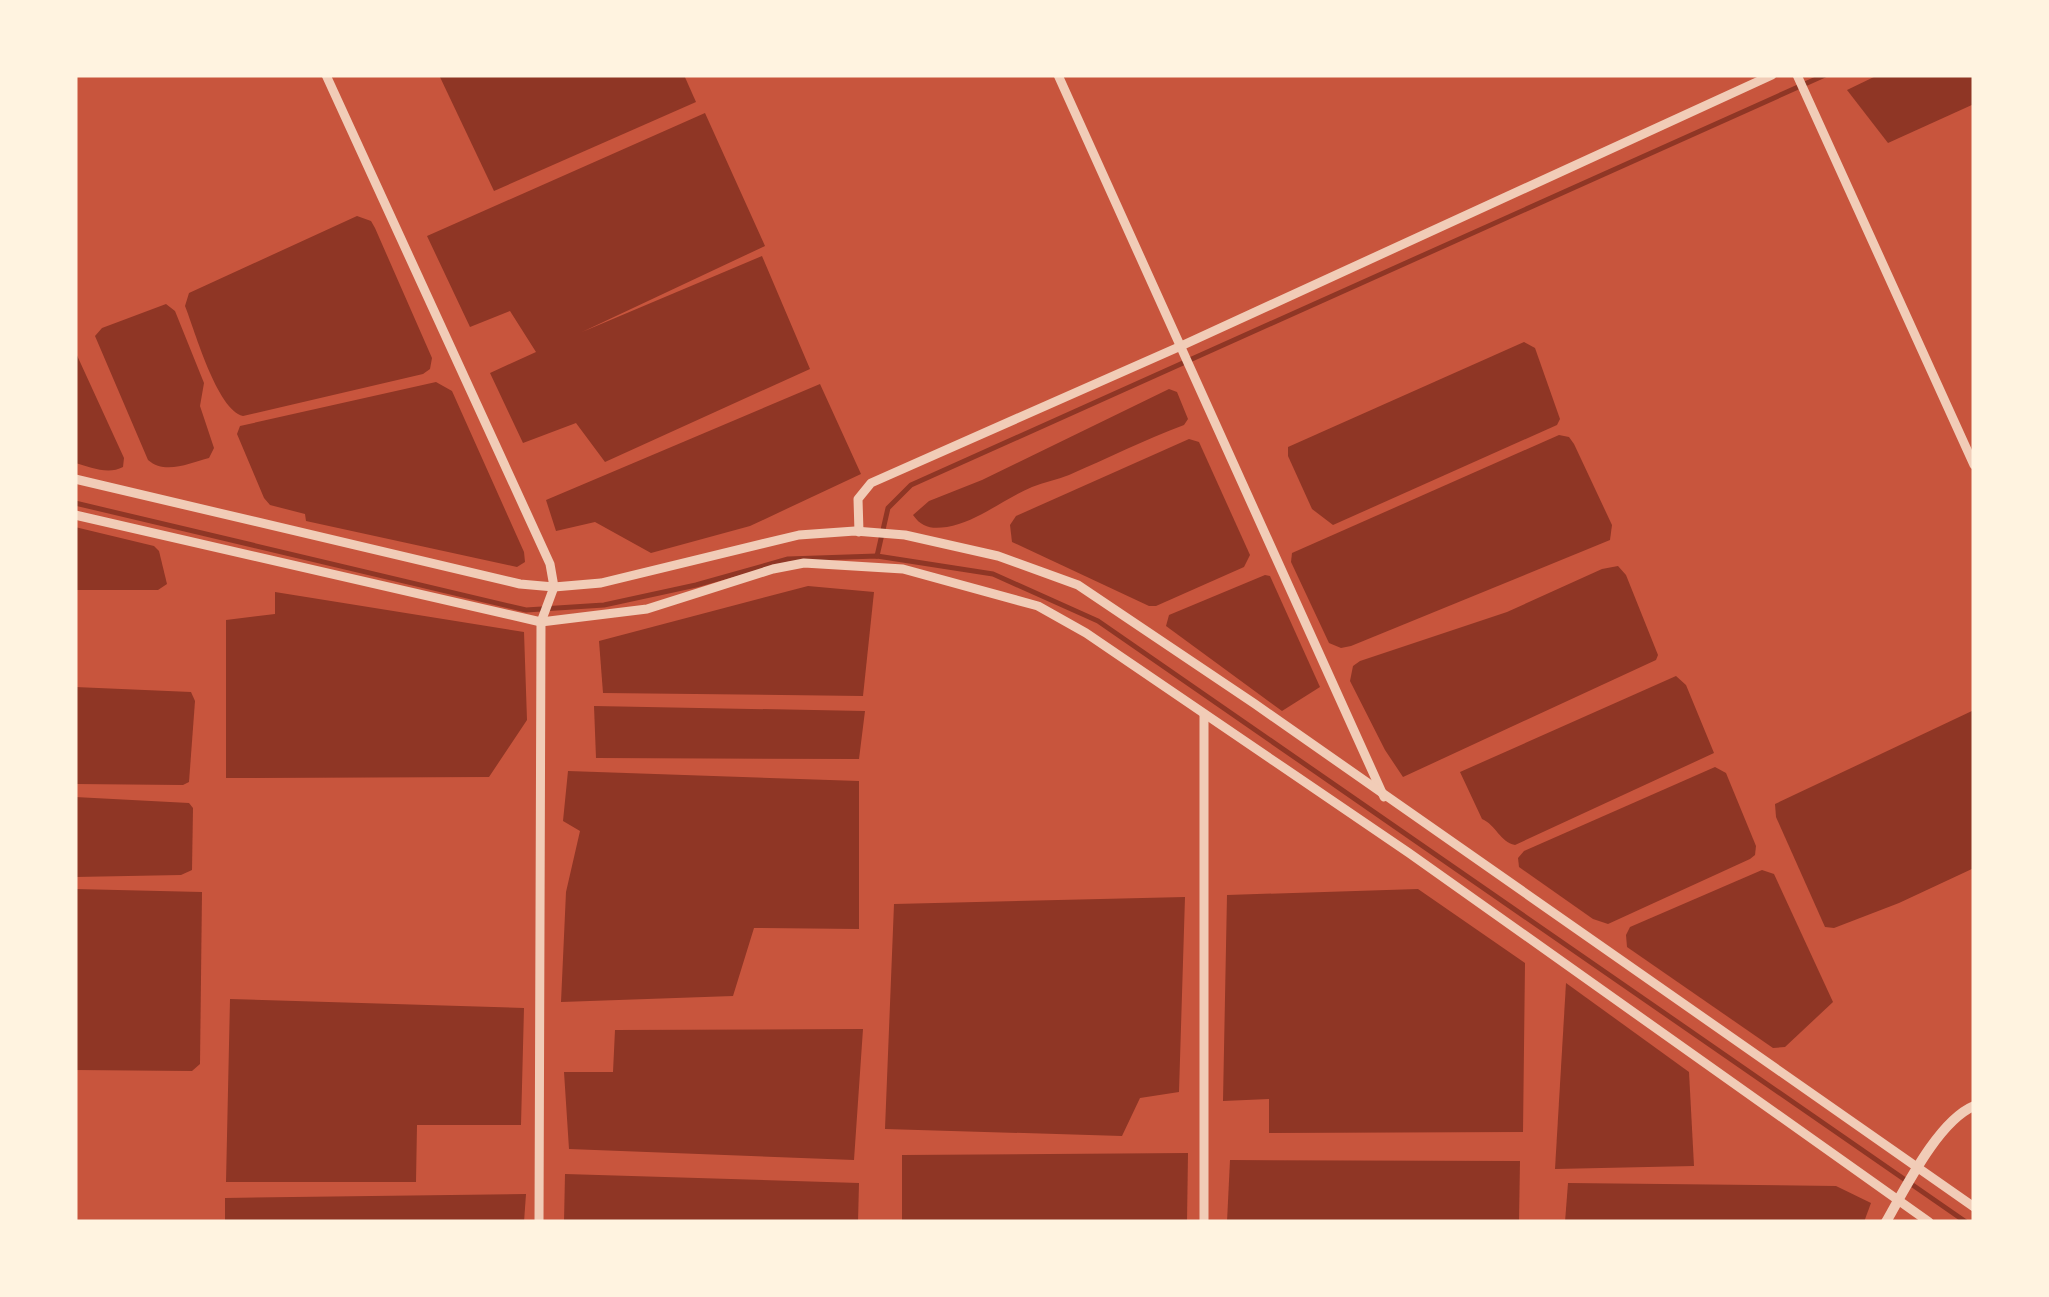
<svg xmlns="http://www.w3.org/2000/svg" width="2049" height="1297" font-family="'Source Serif 4',serif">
	<rect width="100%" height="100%" fill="#c8553d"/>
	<g fill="#8f3625">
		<path d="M439 75H684L696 102 494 191Z"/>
		<path d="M1878 75H1974V104L1888 143 1847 90Z"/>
		<path d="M705 113 765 246 582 332 762 256 810 369 605 462 576 423 523 443 490 373 536 352 510 311 470 327 427 236Z"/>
		<path d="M357 216 371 221 375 228 432 358 430 369 423 374 243 416C217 410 195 331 185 306L189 293Z"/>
		<path d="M166 304 175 311 204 383 200 406 214 448 209 458C190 463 165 475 148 460L95 336 102 328Z"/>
		<path d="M1524 342 1535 348 1560 419 1557 425 1333 525 1312 509 1288 456V447Z"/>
		<path d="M75 351 124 458 123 467C108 475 90 467 75 463Z"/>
		<path d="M436 382 452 391 524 552 525 562 517 567 306 521 305 514 270 505 264 498 237 434 240 426Z"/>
		<path d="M820 384 861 474 750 526 651 553 595 522 556 531 546 500Z"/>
		<path d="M1169 389 1177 392 1188 419 1184 425C1144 440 1108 458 1069 475 1057 480 1044 482 1032 487 1003 499 977 522 947 527 932 529 922 528 913 515L929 501 982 480Z"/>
		<path d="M1559 435 1569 437 1574 444 1612 525 1610 540 1351 646 1341 648 1329 643 1291 562 1292 553Z"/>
		<path d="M1189 439 1199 442 1250 555 1244 567 1156 606H1149L1012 542 1010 525 1016 516Z"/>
		<path d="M75 527 154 546 159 551 167 584 158 590H75Z"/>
		<path d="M1618 566 1626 575 1658 655 1656 660 1403 777 1385 750 1350 681 1353 666 1360 661 1507 612 1602 569Z"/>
		<path d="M1265 575 1270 576 1320 687 1282 711 1166 626 1169 615Z"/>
		<path d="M808 586 874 592 863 696 603 693 599 641Z"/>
		<path d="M275 592 524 632 527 720 489 777 226 778V620L275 614Z"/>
		<path d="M1676 676 1686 685 1714 753 1515 845C1500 842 1496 825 1482 819L1460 772Z"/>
		<path d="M75 687 191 692 195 701 189 782 183 785 75 784Z"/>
		<path d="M594 706 865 711 859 759 596 758Z"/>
		<path d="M1974 710V868L1899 903 1834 928 1825 927 1776 817 1775 804Z"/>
		<path d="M1715 767 1726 773 1756 846 1755 855 1750 859 1608 924 1593 919 1519 867 1518 858 1524 851Z"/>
		<path d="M568 771 859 781V929L754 928 733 996 561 1002 566 892 580 831 563 821Z"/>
		<path d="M75 797 189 803 193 808 192 870 181 875 75 877Z"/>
		<path d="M1762 870 1774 874 1833 1002 1785 1047 1773 1048 1627 947 1626 935 1630 927Z"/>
		<path d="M75 889 202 892 200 1064 192 1071 75 1070Z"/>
		<path d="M1418 889 1525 963 1523 1132 1269 1133V1099L1223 1101 1227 895Z"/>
		<path d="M1185 897 1179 1092 1140 1098 1122 1136 885 1129 894 904Z"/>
		<path d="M1566 983 1689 1072 1694 1166 1555 1169Z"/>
		<path d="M230 999 524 1008 521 1125H417L416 1182H226Z"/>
		<path d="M863 1029 854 1160 569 1149 564 1072H613L615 1030Z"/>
		<path d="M1188 1153 1187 1222H902V1155Z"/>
		<path d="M1230 1160 1520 1161 1519 1222H1227Z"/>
		<path d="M565 1174 859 1183 858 1222H564Z"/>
		<path d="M1568 1183 1836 1186 1871 1203 1864 1222H1565Z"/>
		<path d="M526 1194 524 1222H225V1198Z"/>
	</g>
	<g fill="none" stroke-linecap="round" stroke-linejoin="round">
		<g stroke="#8f3625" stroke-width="5">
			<path d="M75 503 526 610 604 605 696 585 788 559 877 556 993 574 1098 621 1966 1222"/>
			<path d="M877 556 888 508 911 485 1825 75"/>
		</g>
		<g stroke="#f1ccb7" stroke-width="9">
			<path d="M326 75 550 564 554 587 541 622 539 1222"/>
			<path d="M1058 75 1384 797"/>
			<path d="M1797 75 1974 465"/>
			<path d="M75 479 520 584 554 587 601 583 799 535 855 531 905 535 998 556 1078 585 1255 704 1974 1207"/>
			<path d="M75 515 541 622 647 609 773 569 804 563 903 569 1038 606 1086 633 1409 853 1929 1222"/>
			<path d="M859 532 858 499 871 483 1181 346 1772 75"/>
			<path d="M1204 716V1222"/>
		</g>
		<path stroke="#f1ccb7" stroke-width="10" d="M1886 1222C1905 1189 1938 1121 1974 1106"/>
	</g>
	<rect width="2049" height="1297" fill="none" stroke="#fff3e0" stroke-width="155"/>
</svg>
